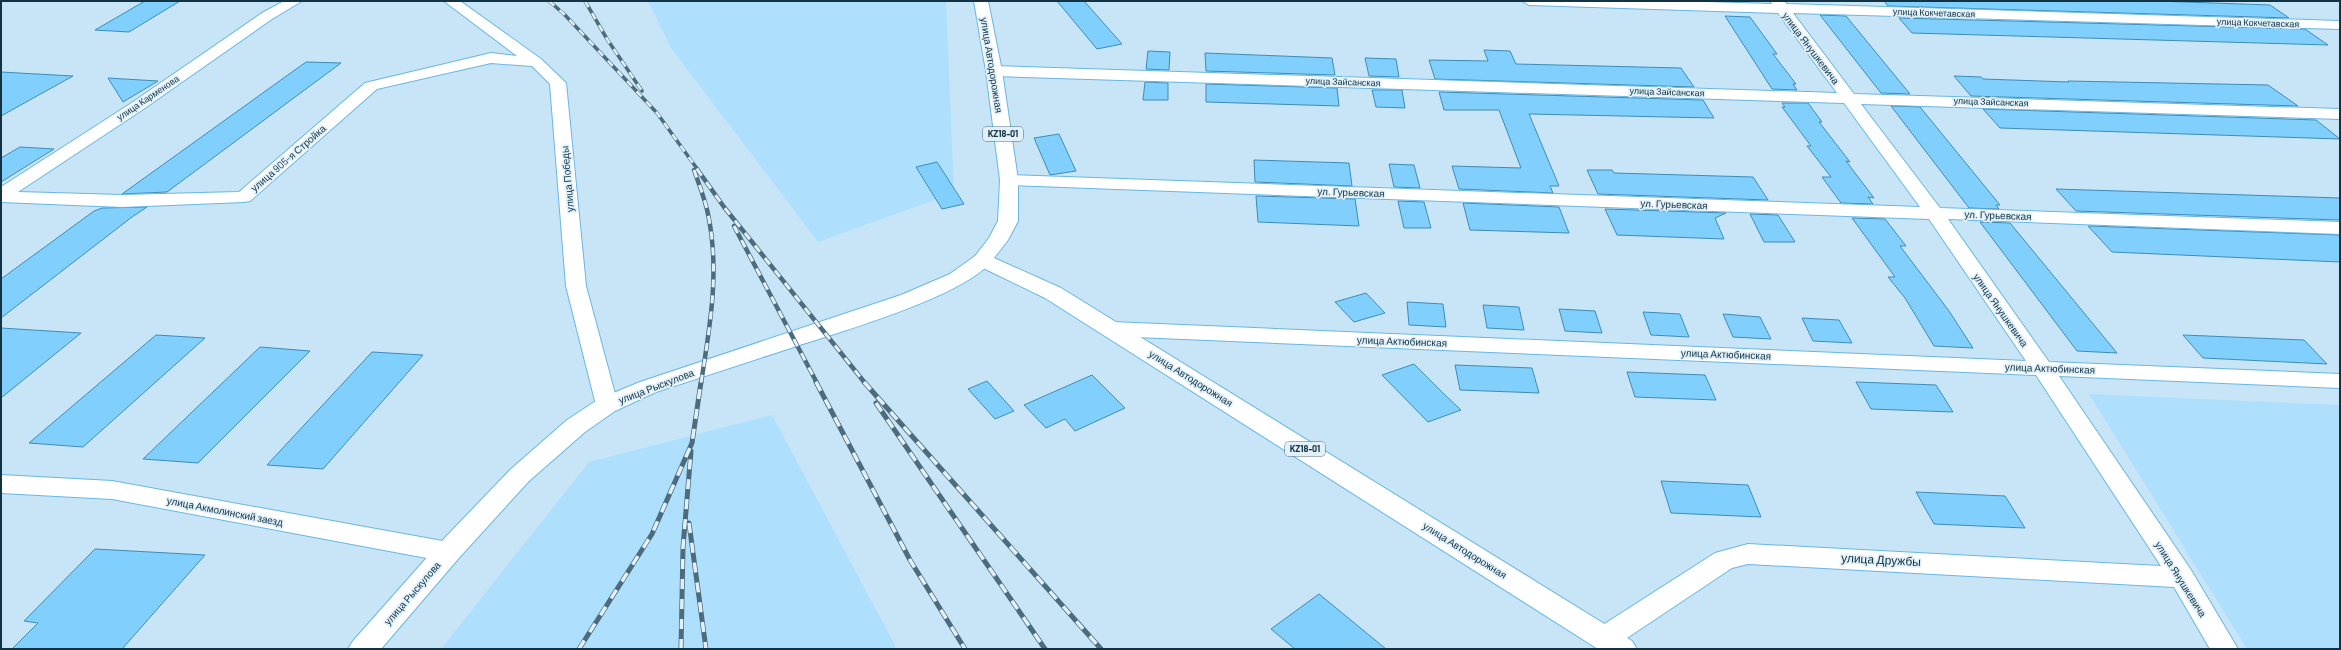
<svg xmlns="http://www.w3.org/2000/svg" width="2341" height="650" font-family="Barlow,sans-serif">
	<rect width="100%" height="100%" fill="#c7e5f7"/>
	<g fill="#aee0fe">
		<path d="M648 1H946L954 193 818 242 671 48Z"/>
		<path d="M2089 394 2340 405V649H2247Z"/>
		<path d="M772 415 897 649H441L589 462Z"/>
	</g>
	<g fill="#80cffc" stroke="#3d8db8">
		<path d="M145 1H180L129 32 95 30Z"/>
		<path d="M1057 1H1084L1122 44 1097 49Z"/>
		<path d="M1884 1H2156L2270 5 2289 18 1888 6Z"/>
		<path d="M1820 15 1846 16 1910 94 1881 93Z"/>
		<path d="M1725 16 1750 17 1777 54H1773L1796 84H1793L1797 90 1772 89Z"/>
		<path d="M1899 18 2305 29 2328 45 1912 33Z"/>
		<path d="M1484 50 1510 51 1516 64 1681 68 1694 87 1435 79 1429 60 1488 61Z"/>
		<path d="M1148 51 1170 52 1169 70 1146 69Z"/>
		<path d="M1205 53 1332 58 1335 75 1206 71Z"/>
		<path d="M1365 58 1396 59 1399 77 1369 76Z"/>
		<path d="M306 62 341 63 167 192 122 194Z"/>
		<path d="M1 72 73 76 1 116Z"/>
		<path d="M1954 76 1981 77 1983 79 2069 82 2068 81 2268 85 2298 106 1971 96Z"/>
		<path d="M108 78 158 81 123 102Z"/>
		<path d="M1145 82 1168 83V100H1143Z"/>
		<path d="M1206 84 1337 88 1339 106 1206 102Z"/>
		<path d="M1372 90H1402L1405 108 1376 107Z"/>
		<path d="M1439 92 1703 100 1714 118 1529 114 1559 186H1550L1553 193 1459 189 1452 166 1521 168 1499 110H1444Z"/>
		<path d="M1782 103H1808L1822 122H1819L1850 162 1846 161 1874 198 1868 197 1873 204 1841 203 1822 177H1831L1807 146H1811L1782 107H1785Z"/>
		<path d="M1891 106 1920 107 2000 205H1996L1999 209 1969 208Z"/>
		<path d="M1983 109 2316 120 2340 139 2000 128Z"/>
		<path d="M1059 134 1076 171 1050 175 1034 138Z"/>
		<path d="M20 147 54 149 1 182V158Z"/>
		<path d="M1254 160 1349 163 1352 186 1255 182Z"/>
		<path d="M937 162 964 204 942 209 916 167Z"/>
		<path d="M1389 164 1414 165 1420 188 1394 187Z"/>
		<path d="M1587 170H1612L1614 173 1753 177 1768 200 1598 194Z"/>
		<path d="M2056 189 2340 198V220L2076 211Z"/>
		<path d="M1256 196 1355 199 1359 226 1258 222Z"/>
		<path d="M1398 201 1424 202 1431 228H1404Z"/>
		<path d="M1463 203 1559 207 1569 233 1470 230Z"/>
		<path d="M147 207 132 217 1 318V279L94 211 102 208Z"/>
		<path d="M1605 209 1726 213 1715 218 1724 239 1617 235Z"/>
		<path d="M1750 214 1778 215 1795 242H1764Z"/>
		<path d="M1852 218 1885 219 1906 246H1900L1949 311 1973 348 1934 346 1905 298 1888 277H1895Z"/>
		<path d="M1980 222 2010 223 2117 353 2077 351Z"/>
		<path d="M2088 226 2340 235V262L2112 252Z"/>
		<path d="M1366 293 1385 313 1354 322 1335 302Z"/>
		<path d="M1407 302 1443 304 1446 327 1409 325Z"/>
		<path d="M1483 305 1519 307 1524 330 1487 328Z"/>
		<path d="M1559 309 1595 311 1602 333 1565 331Z"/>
		<path d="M1643 312 1680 314 1689 337 1651 335Z"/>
		<path d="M1723 314 1760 317 1771 339 1733 337Z"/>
		<path d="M1802 318 1839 320 1852 343 1813 341Z"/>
		<path d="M1 328 81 333 1 398Z"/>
		<path d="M156 335 205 338 83 447 29 443Z"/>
		<path d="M2183 335 2304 340 2327 364 2203 358Z"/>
		<path d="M260 347 310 351 198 463 143 459Z"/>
		<path d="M372 352 423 355 323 469 267 465Z"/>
		<path d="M1414 364 1444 394 1461 410 1428 422 1382 375Z"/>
		<path d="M1455 365 1532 368 1539 393 1460 390Z"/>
		<path d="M1627 372 1705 375 1716 400 1635 397Z"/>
		<path d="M1092 375 1125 408 1075 431 1065 419 1046 428 1024 405Z"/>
		<path d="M987 381 1014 411 995 419 968 389Z"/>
		<path d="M1856 382 1936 385 1953 412 1871 409Z"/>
		<path d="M1661 481 1748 485 1761 517 1671 513Z"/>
		<path d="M1916 492 2005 496 2025 528 1934 524Z"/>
		<path d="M95 549 205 555 122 649H12L38 623 24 621Z"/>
		<path d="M1319 594 1386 649H1295L1271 629Z"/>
	</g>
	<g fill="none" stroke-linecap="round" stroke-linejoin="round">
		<g stroke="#68b7e3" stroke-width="2">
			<g id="street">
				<path d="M284 1H302L272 19 142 110 18 192 122 195 239 192 365 83 491 53 517 56 444 1H460L541 59 566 83 586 286 618 405 615 410 607 413 599 410 596 405 566 286 550 84 532 66 491 63 377 89 250 201 244 202 122 207 1 202V187L130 104 262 13Z"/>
				<path d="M1522 1H1673L1772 4 1770 1H1784L1787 4 2340 21V29L1793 13 1854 94 2340 109V119L1861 104 1940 208 2340 222V234L1948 219 2049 362 2340 374V388L2059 376 2191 570 2238 649H2210L2174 587 1748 564 1732 568 1615 646 1606 649 1595 646 1591 638 1595 630 1715 553 1748 544 2161 566 2036 375 1112 336 1105 334 1101 329 1105 324 1112 322 2026 361 1929 219 1009 185 1003 184 1000 180 1003 176 1009 175 1920 207 1844 103 994 76 988 74 986 71 988 68 994 66 1837 93 1778 13 1529 5Z"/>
				<path d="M1 475 112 481 448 542 457 545 461 552 457 559 448 562 112 499 1 493Z"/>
			</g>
		</g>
		<g stroke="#68b7e3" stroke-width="2">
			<path id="secondary" d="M982 254 989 256 992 260C968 295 840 332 797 346 750 361 703 377 656 392L615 411 585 432 529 481 458 559 381 649H348L353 641 438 545 511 469 567 420 599 399 640 382 901 295 950 274 975 256Z"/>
		</g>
		<g stroke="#68b7e3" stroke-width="2">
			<path id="primary" d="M974 1H988L1002 71 1018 180V221L1008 240 994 258 1061 288 1632 641 1637 649H1598L1045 298 975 264 972 260 989 238 998 221 1000 180 986 71Z"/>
		</g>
		<use href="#street" fill="#fff" fill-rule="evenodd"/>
		<use href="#secondary" fill="#fff" fill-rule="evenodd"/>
		<use href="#primary" fill="#fff" fill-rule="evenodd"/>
		<g stroke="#4c6c7e" stroke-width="3.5">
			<g id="rail-far2">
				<path d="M549 1 564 14 657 113 698 170"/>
				<path d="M585 1 607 39 642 91"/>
			</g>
		</g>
		<g stroke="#4c6c7e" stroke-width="4.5">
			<g id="rail-far1">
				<path d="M697 169 724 207 865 383"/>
				<path d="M694 170C699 184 705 199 708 214 720 271 710 326 701 383"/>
				<path d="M734 226 817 383"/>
			</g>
		</g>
		<g stroke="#4c6c7e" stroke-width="5">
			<g id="rail">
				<path d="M816 382 910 560 965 649"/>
				<path d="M864 382 1101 649"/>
				<path d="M876 403 1045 649"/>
				<path d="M689 523 706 649"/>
				<path d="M579 649 652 534 692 443 701 382"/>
				<path d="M681 649 683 547 691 451"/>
			</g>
		</g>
		<use href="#rail-far2" stroke="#e1f0f9" stroke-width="2.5" stroke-dasharray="7" stroke-linecap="butt"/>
		<use href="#rail-far1" stroke="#e1f0f9" stroke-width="3" stroke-dasharray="8" stroke-linecap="butt"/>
		<use href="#rail" stroke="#e1f0f9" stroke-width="3.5" stroke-dasharray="10" stroke-linecap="butt"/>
	</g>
	<g text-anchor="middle" stroke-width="3.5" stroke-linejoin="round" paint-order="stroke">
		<g font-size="9" fill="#134" stroke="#e1f0f9">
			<text transform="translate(1934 13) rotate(2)" y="3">улица Кокчетавская</text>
			<text transform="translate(2258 23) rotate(2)" y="3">улица Кокчетавская</text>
			<text transform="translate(1343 82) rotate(2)" y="3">улица Зайсанская</text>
			<text transform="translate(1667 92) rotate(2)" y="3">улица Зайсанская</text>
			<text transform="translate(148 98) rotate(-34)" y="3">улица Карменова</text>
			<text transform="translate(1991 102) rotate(2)" y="3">улица Зайсанская</text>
		</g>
		<g fill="#e1f0f9" stroke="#4f6c7a" stroke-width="1">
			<rect x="983" y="127" width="40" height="14" rx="3"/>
			<rect x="1285" y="442" width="40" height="14" rx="3"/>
		</g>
		<g font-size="9" font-weight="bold" fill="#134">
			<text x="1003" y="137">KZ18-01</text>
			<text x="1305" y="452">KZ18-01</text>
		</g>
		<g font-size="10" fill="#134" stroke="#e1f0f9">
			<text transform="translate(1811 48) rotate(53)" y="4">улица Янушкевича</text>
			<text transform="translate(992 65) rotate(81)" y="4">улица Автодорожная</text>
			<text transform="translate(288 158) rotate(-41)" y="4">улица 905-я Стройка</text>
			<text transform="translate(567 179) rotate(-95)" y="4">улица Победы</text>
			<text transform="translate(1351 192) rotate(2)" y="4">ул. Гурьевская</text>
			<text transform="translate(1674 204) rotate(2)" y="4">ул. Гурьевская</text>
			<text transform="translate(1998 215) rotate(2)" y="4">ул. Гурьевская</text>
			<text transform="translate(2001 310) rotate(55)" y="4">улица Янушкевича</text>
			<text transform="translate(1402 341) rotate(2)" y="4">улица Актюбинская</text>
			<text transform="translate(1726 354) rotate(2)" y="4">улица Актюбинская</text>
			<text transform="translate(2050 368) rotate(2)" y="4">улица Актюбинская</text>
			<text transform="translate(1191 378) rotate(32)" y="4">улица Автодорожная</text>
			<text transform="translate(656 386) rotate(-21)" y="4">улица Рыскулова</text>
			<text transform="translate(225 511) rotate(11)" y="4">улица Акмолинский заезд</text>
			<text transform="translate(1465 550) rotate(32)" y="4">улица Автодорожная</text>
			<text transform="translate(2181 579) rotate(58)" y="4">улица Янушкевича</text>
			<text transform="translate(412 593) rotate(-49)" y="4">улица Рыскулова</text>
		</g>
		<g font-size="12" fill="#134" stroke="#e1f0f9">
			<text transform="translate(1881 560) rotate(3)" y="4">улица Дружбы</text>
		</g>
	</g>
	<rect width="2341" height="650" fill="none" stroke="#113344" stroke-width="4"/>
</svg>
